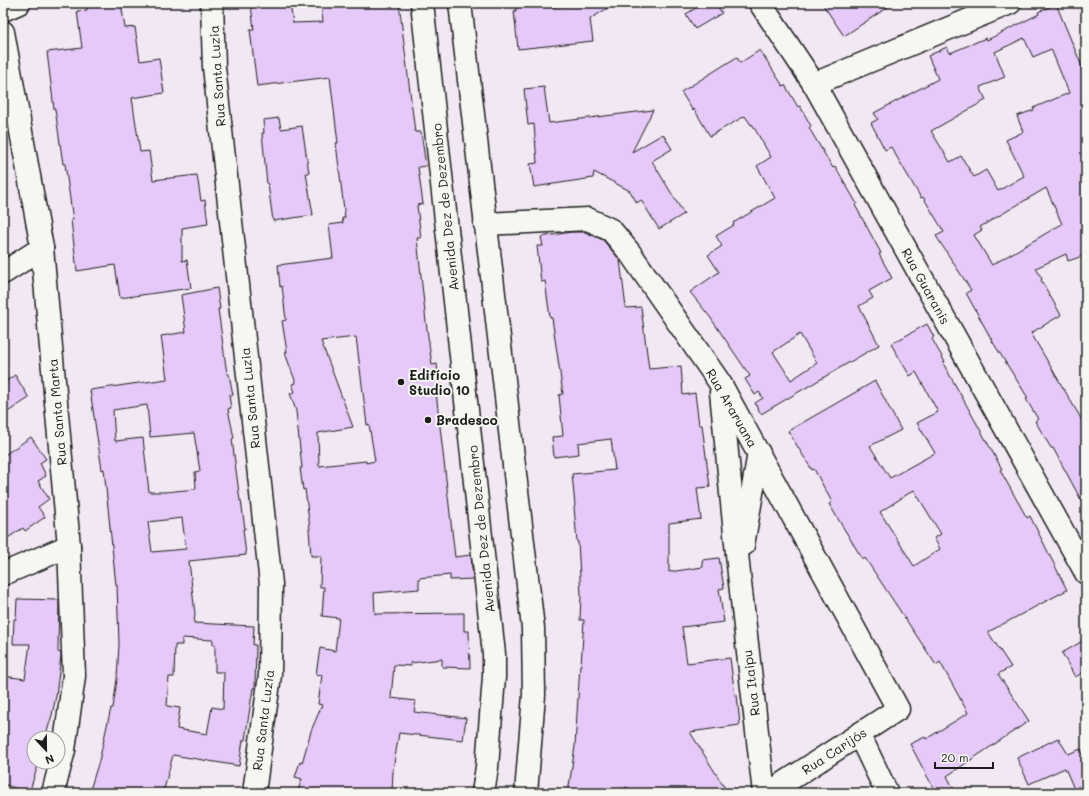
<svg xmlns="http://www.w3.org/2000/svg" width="1089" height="796" font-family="Mali,sans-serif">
	<rect width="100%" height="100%" fill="#f1e8f4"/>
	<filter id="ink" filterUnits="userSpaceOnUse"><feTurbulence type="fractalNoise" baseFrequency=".025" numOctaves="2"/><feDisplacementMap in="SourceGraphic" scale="8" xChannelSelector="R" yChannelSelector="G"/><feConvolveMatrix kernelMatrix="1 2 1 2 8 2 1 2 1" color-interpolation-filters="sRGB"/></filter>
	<g filter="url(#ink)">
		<g fill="#e5c9f8" stroke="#1c1c1c" fill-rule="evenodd">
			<path d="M94 3H121L125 28 135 27 140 61 159 58 164 93 132 98 140 152 149 151 153 180 197 175 201 201 205 200 208 224 182 228V261L187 260 191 288 120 298 115 265 77 271 71 220H73L65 164H63L55 109H54L47 52 82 48 77 11 87 10V7L95 6Z"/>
			<path d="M266 3H290L293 23 323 22 321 3H399L415 132H421L426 166 418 167 423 204 417 205 421 238H417L426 322 432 365 437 364 440 392H436L455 557 471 555 473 579 450 580V575L419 578V589L374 593 375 614 464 613V631H469L470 668 442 667V659L411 663V666L394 665 391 698 416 701 414 712 466 718 463 740 399 733 393 770 392 793H297L302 779 295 777 300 762 302 763 311 731 322 705 318 704 322 675 316 674 320 648 335 651 339 618 322 616 324 587H320L321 556H311L309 529H310L305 489 303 490 300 468H302L296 411 290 393 295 392 292 384 296 383 285 353 287 352 282 321 286 320 282 286 280 287 278 265 333 258 329 225 343 223 342 218H345L336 143H338L330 77 257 86 250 30H254L251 5ZM356 337 367 425 369 424 375 461 366 463V461L319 466 318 433 353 427 321 341Z"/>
			<path d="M516 3H552V7L584 3H616L590 19 593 41 518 49 514 11H516Z"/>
			<path d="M704 3H715L722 13 695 29 686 14Z"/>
			<path d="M822 3H894L844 36Z"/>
			<path d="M1056 4 1086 76V255L1068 261 1066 254 1036 268 1042 279 1041 280 1061 315 1031 333 1086 427V509L1053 448H1051L1035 421 1038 419 1026 399 1028 398 994 344 966 293 971 290 936 236 944 232 923 197 921 198 891 147 885 150 871 123 878 119 874 113 938 79 928 56 947 47 950 53 986 38 987 40 1039 14 1038 12ZM1024 38 1033 57 1051 49 1069 93 1033 108 1034 110 1017 116 1023 132 1006 140 1024 176 998 191 986 170 974 177 961 156 950 162 931 131 986 100 980 87 1005 77 995 52ZM1046 188 1062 224 992 265 974 235 982 230 980 227Z"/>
			<path d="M760 50 783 86 785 85 798 107 800 106 811 126 809 128 833 168 835 166 857 204 855 205 881 253 879 254 892 278 869 291 873 298 859 306 879 345 761 414 755 403 763 398 759 392 755 395 745 379 750 376 710 317 690 292 719 272 708 255 722 246 716 236 734 225 733 223 775 198 757 166 771 157 752 124 751 125 745 116 710 136 694 109 693 111 681 92 737 57 740 63ZM800 334 817 363 791 380 773 352Z"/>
			<path d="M544 87 549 123 653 110 632 152 663 134 672 149 652 161 684 214 659 229 641 200 637 203 630 191 594 172 593 178 534 187 530 164 537 163 534 124 528 125 524 89Z"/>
			<path d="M279 118 281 129 302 126 309 173H306L313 215 273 221 268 184H267L262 133H264L263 120Z"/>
			<path d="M571 232H585L603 240 620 260 626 308 641 307 649 369 681 366 683 395 695 393 699 425H702L710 487 697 488 701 519 669 523V572L703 567 702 560 719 558 724 588 719 589 724 622 682 627 687 663 730 658 735 696 737 695 740 725 690 732 728 793H631L627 787 616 793H568L575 746 580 665H581L584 620H580L581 595 578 542H577L574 507 575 506 572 474 615 470 611 439 578 443 579 454 554 457 552 437 563 436 559 395 563 394 552 318H550L545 281 541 282 537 246H543L541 237Z"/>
			<path d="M217 288 220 309H218L227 374H229L233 395H229L231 408 228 409 234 438 232 439 240 501 241 500 245 529H243L246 555 189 561 195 614 194 623 254 626 253 645H256L255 688H253L245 740H243L239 766 173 755 163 793H89L99 761 111 708H113L117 679 119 644 117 585H116L104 469 102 470 90 390 167 379 161 336 186 332 181 295ZM147 405 150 437 194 433 200 471 195 472 196 489 165 492H149L143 438 115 441 113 410ZM182 518 186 549 152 552 148 522ZM182 638 213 640V645H215V672H224L223 709 212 707 207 734 177 729 180 708 167 706 169 677H174L175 645H182Z"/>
			<path d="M927 324 934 337 932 339 945 362 943 363 1002 469 1000 470 1027 518 1030 516 1067 590 988 632 1011 667 998 674 1029 721 947 776 956 793H936L910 744 925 737 926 739 968 713 940 662 936 665 865 558 863 560 829 504 832 502 814 469 812 470 788 431 875 381 901 430 870 446 890 478 935 453 917 423 938 412 916 372 910 376 891 344ZM914 490 941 534 934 538 940 549 914 566 880 512Z"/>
			<path d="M15 375 29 398 3 415V383Z"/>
			<path d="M31 437 46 459 40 463 46 476 38 481 49 499 38 507 45 517 25 531 23 528 3 541V456Z"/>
			<path d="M17 599 59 600 58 652 61 653V656L56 696 52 715 45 738H34V764L38 765 29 793 3 784V676L25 679 30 644H13L14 619H16Z"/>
			<path d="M1086 639V671L1075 677 1062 653Z"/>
			<path d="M1058 738 1068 754 1081 749 1086 761V783L1074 789 1065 768 1029 784 1017 758Z"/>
		</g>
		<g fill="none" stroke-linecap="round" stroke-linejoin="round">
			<g stroke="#1c1c1c" stroke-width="25">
				<g id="minor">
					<path d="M212 3 214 67 271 584 270 675 254 793"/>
					<path d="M760 3 814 84 1086 573"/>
					<path d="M3 10 19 3"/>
					<path d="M3 32 42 248 69 546 74 676 64 750 53 793"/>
					<path d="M814 84 1010 3"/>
					<path d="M485 224 588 219 611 230 630 253 720 383 898 709 769 793"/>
					<path d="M3 273 42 248"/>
					<path d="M721 392 739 574 764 793"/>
					<path d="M743 545 759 453"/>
					<path d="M3 574 69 546"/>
					<path d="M859 734 887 793"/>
				</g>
			</g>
			<g stroke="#1c1c1c" stroke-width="25">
				<g id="highway">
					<path d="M422 3 494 654V677L487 767 483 793"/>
					<path d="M460 3 533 628 534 695 526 793"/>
				</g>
			</g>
			<use href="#minor" stroke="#f6f6f2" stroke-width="22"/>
			<use href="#highway" stroke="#f6f6f2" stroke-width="22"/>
		</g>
	</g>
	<g fill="#1c1c1c" stroke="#f6f6f2" stroke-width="1.5">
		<circle cx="401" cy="382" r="4"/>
		<circle cx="428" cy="420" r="4"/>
	</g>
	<g text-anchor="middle" stroke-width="4" stroke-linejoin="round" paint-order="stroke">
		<g font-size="13" fill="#1c1c1c" stroke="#f6f6f2">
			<text transform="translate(217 76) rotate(-94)" y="5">Rua Santa Luzia</text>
			<text transform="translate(445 207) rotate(-96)" y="5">Avenida Dez de Dezembro</text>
			<text transform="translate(926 286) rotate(61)" y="5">Rua Guaranis</text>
			<text transform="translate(250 398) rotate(-96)" y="5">Rua Santa Luzia</text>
			<text transform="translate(732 408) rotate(60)" y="5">Rua Araruana</text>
			<text transform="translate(57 412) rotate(-95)" y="5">Rua Santa Marta</text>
			<text transform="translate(481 529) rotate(-96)" y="5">Avenida Dez de Dezembro</text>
			<text transform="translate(751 683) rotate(-97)" y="5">Rua Itaipu</text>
			<text transform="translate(263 720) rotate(-83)" y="5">Rua Santa Luzia</text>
			<text transform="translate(834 751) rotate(-33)" y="5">Rua Carijós</text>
		</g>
		<g font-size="13" font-weight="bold" fill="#1c1c1c" stroke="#f6f6f2" text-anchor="start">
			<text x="409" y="380">Edifício<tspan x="409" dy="15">Studio 10</tspan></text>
			<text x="436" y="425">Bradesco</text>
		</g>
	</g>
	<rect width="1089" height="796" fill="none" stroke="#f6f6f2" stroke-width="16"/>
	<rect x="8" y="8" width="1073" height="780" fill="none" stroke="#1c1c1c" stroke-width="1.5" filter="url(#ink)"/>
	<g transform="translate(46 750) rotate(158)"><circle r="19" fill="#f6f6f2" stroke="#9f9f9c"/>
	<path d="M0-3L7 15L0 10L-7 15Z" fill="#1c1c1c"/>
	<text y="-6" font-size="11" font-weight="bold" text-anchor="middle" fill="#1c1c1c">N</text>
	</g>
	<path d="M935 762v6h58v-6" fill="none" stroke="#1c1c1c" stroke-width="2"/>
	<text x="941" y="762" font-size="12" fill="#1c1c1c" stroke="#f6f6f2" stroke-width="3" paint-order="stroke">20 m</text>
</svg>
